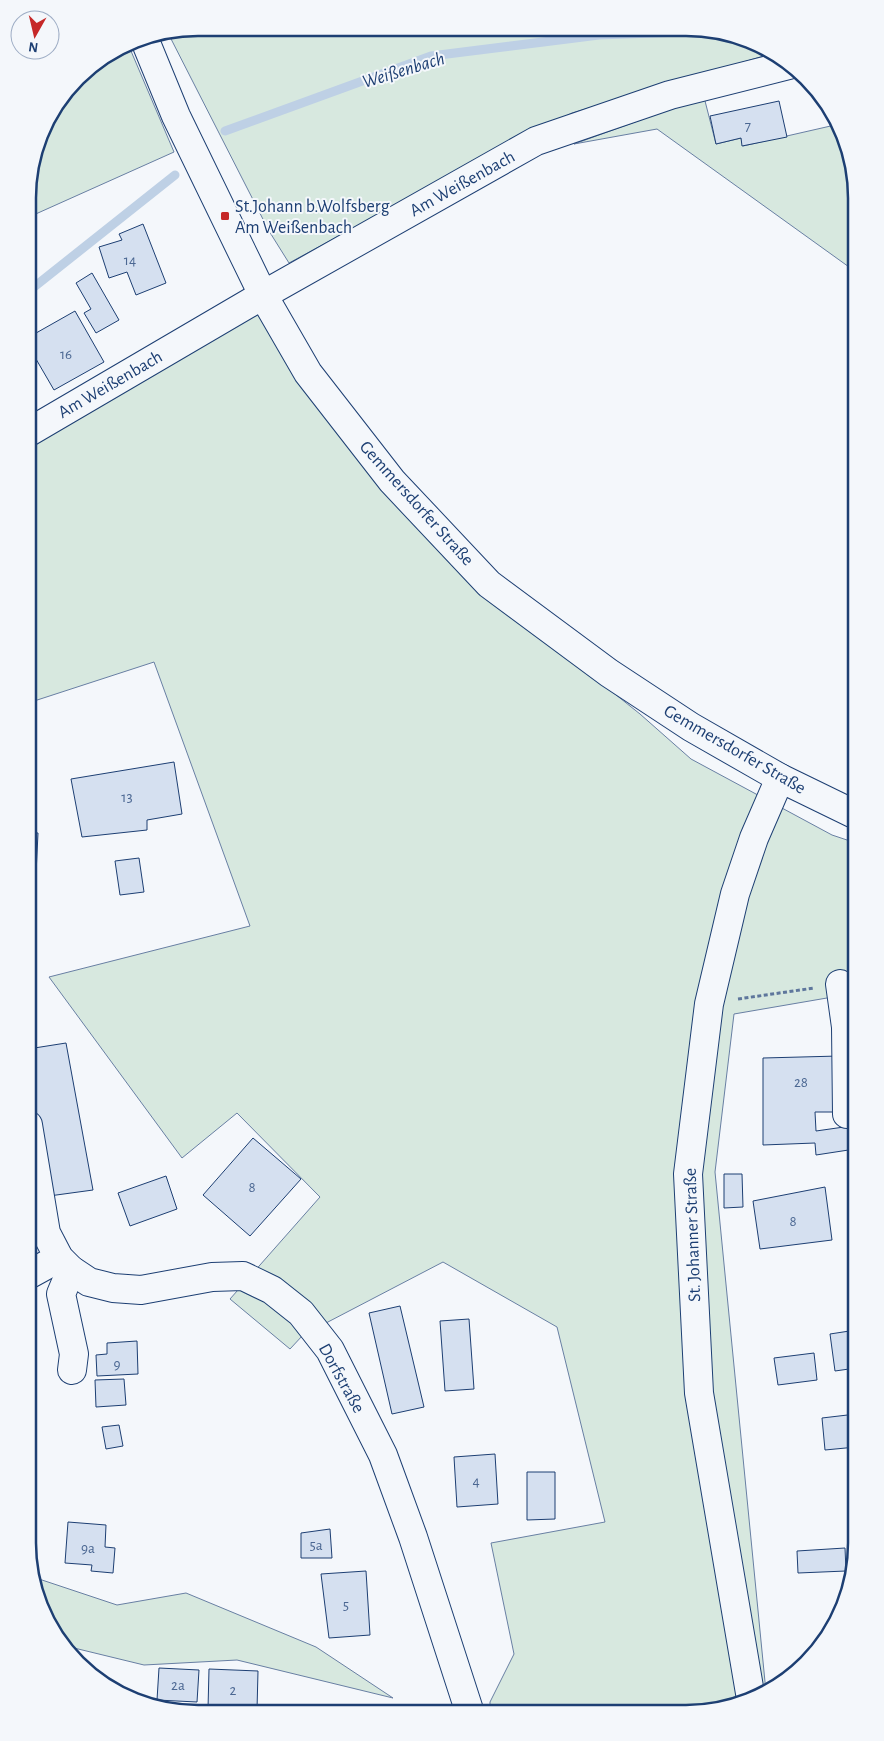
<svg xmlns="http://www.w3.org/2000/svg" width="884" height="1741" font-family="'Alegreya Sans',sans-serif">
	<rect width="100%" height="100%" fill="#f4f7fb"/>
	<g fill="#d7e8df" stroke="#687fa3">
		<path d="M199 28 719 31 767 55 572 113 457 172 289 263 269 231 168 33Z"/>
		<path d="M128 44 174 152 29 217V177L45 123 86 70Z"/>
		<path d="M704 97 716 144 741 138 743 146 835 125 848 144 856 199V272L657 129 574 144Z"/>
		<path d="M251 299 502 604 640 714 691 759 832 835 856 843V993L734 1014 715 1172 766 1692 740 1705 685 1713H490V1702L514 1654 491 1543 605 1522 557 1327 443 1262 303 1335 290 1349 230 1299 320 1197 237 1113 182 1158 49 977 250 926 154 662 28 703 29 421Z"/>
		<path d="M33 1577 117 1605 186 1593 316 1647 393 1698 237 1660 144 1665 70 1647 36 1597Z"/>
	</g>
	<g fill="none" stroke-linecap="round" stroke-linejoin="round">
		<g stroke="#bed0e5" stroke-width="9">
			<path d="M225 131 431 56 599 35 708 31"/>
			<path d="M29 291 175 175"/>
		</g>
	</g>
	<g fill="#d5e0f0" stroke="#1d3f73">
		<path d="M779 101 787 137 742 146 741 138 716 144 710 116Z"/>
		<path d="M143 224 166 283 136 295 127 272 109 278 99 247 122 240 119 234Z"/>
		<path d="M92 273 119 320 96 333 84 313 91 309 76 283Z"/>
		<path d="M75 311 104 362 54 390 29 347V337Z"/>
		<path d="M174 762 182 814 147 820V830L82 837 71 779Z"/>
		<path d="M28 832 38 833 36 874H28Z"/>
		<path d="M139 858 144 892 120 895 115 861Z"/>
		<path d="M66 1043 93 1190 49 1196 28 1079V1049Z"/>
		<path d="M839 1056 840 1112H815L816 1131 851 1126 855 1149 816 1155 815 1143 763 1145V1058Z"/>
		<path d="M253 1138 301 1179 250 1236 203 1195Z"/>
		<path d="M724 1174H742L743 1207 724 1208Z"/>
		<path d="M166 1176 177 1209 130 1226 118 1193Z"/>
		<path d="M825 1187 832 1240 760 1249 753 1201Z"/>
		<path d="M400 1306 424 1407 392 1414 369 1313Z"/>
		<path d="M469 1319 474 1389 445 1391 440 1321Z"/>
		<path d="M856 1330V1368L835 1371 830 1334Z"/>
		<path d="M137 1341 138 1374 97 1376 96 1355 107 1354V1343Z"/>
		<path d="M814 1353 817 1380 778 1385 774 1358Z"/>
		<path d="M124 1379 126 1405 96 1407 95 1380Z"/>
		<path d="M856 1414V1447L825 1450 822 1418Z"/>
		<path d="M119 1425 123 1446 106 1449 102 1427Z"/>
		<path d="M495 1454 498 1504 457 1507 454 1457Z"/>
		<path d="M527 1472H555V1519L527 1520Z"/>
		<path d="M856 1495V1552L851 1496Z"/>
		<path d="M68 1522 106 1525 105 1547 115 1548 113 1573 91 1571 92 1565 65 1563Z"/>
		<path d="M330 1529 332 1558H301V1533Z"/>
		<path d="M845 1548 846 1571 798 1573 797 1551Z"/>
		<path d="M366 1571 370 1635 329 1638 321 1574Z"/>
		<path d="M159 1668 199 1670 197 1702 157 1700Z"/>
		<path d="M209 1669 258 1671 257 1710 208 1709Z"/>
	</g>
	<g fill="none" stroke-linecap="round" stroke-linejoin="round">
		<g stroke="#1d3f73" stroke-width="30">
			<g id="minor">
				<path d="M29 432 263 295 536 141 670 95 789 65"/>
				<path d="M840 984 846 1027 847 1114"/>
				<path d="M28 1125 46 1233 59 1258 71 1270 89 1282 113 1288 141 1290 212 1277 243 1276 272 1290 301 1313 330 1350 383 1455 413 1537 470 1713"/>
				<path d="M71 1270 61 1294 74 1354 72 1370"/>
				<path d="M28 1275 59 1258"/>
				<path d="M751 1699 699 1393 688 1174 709 1004 735 894 754 838 780 778"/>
			</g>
		</g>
		<g stroke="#1d3f73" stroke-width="30">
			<path id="major" d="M144 38 176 116 263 295 308 373 392 481 489 584 609 673 691 727 780 778 856 815"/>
		</g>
		<path stroke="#5e769c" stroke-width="3" stroke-dasharray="4 2.5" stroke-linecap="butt" d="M738 999 814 988"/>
		<use href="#minor" stroke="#f4f7fb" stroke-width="28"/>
		<use href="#major" stroke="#f4f7fb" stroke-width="28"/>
	</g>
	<rect fill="#c62828" stroke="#f4f7fb" stroke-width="2" x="220" y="211" width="10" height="10" rx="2.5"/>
	<g text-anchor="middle" stroke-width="4" stroke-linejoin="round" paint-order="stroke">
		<g font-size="15" fill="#4b6792">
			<text x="748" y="131">7</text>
			<text x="130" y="265">14</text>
			<text x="66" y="359">16</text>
			<text x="127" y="802">13</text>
			<text x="801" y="1087">28</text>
			<text x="252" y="1192">8</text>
			<text x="793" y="1226">8</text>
			<text x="117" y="1369">9</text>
			<text x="476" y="1486">4</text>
			<text x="316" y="1550">5a</text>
			<text x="88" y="1553">9a</text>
			<text x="346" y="1610">5</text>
			<text x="178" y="1690">2a</text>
			<text x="233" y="1695">2</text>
		</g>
		<g font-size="18" fill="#1d3f73" stroke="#f4f7fb">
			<text transform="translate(462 183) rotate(-29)" y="6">Am Weißenbach</text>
			<text transform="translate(110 384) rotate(-30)" y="6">Am Weißenbach</text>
			<text transform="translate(417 503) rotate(48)" y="6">Gemmersdorfer Straße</text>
			<text transform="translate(735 749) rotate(30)" y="6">Gemmersdorfer Straße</text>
			<text transform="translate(692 1235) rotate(-92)" y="6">St. Johanner Straße</text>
			<text transform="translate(342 1378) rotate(61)" y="6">Dorfstraße</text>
		</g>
		<g font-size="18" fill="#1d3f73" stroke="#f4f7fb" text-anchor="start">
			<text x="235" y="212">St.Johann b.Wolfsberg<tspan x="235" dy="21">Am Weißenbach</tspan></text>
		</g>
		<g font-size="19" font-style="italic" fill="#1d3f73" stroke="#f4f7fb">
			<text transform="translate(403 69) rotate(-17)" y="7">Weißenbach</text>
		</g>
	</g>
	<path d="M0 0H884V1741H0ZM198 36H686A162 162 0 0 1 848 198V1543A162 162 0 0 1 686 1705H198A162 162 0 0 1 36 1543V198A162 162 0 0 1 198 36Z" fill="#f4f7fb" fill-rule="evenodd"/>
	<path fill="none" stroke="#1d3f73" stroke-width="2.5" d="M198 36H686A162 162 0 0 1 848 198V1543A162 162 0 0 1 686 1705H198A162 162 0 0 1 36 1543V198A162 162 0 0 1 198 36Z"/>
	<g transform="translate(35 35) rotate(188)"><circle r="24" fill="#f4f7fb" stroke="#9eadc5"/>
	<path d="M0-4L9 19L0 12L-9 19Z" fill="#c62828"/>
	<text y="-8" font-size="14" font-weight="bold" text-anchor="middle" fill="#1d3f73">N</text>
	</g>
</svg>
